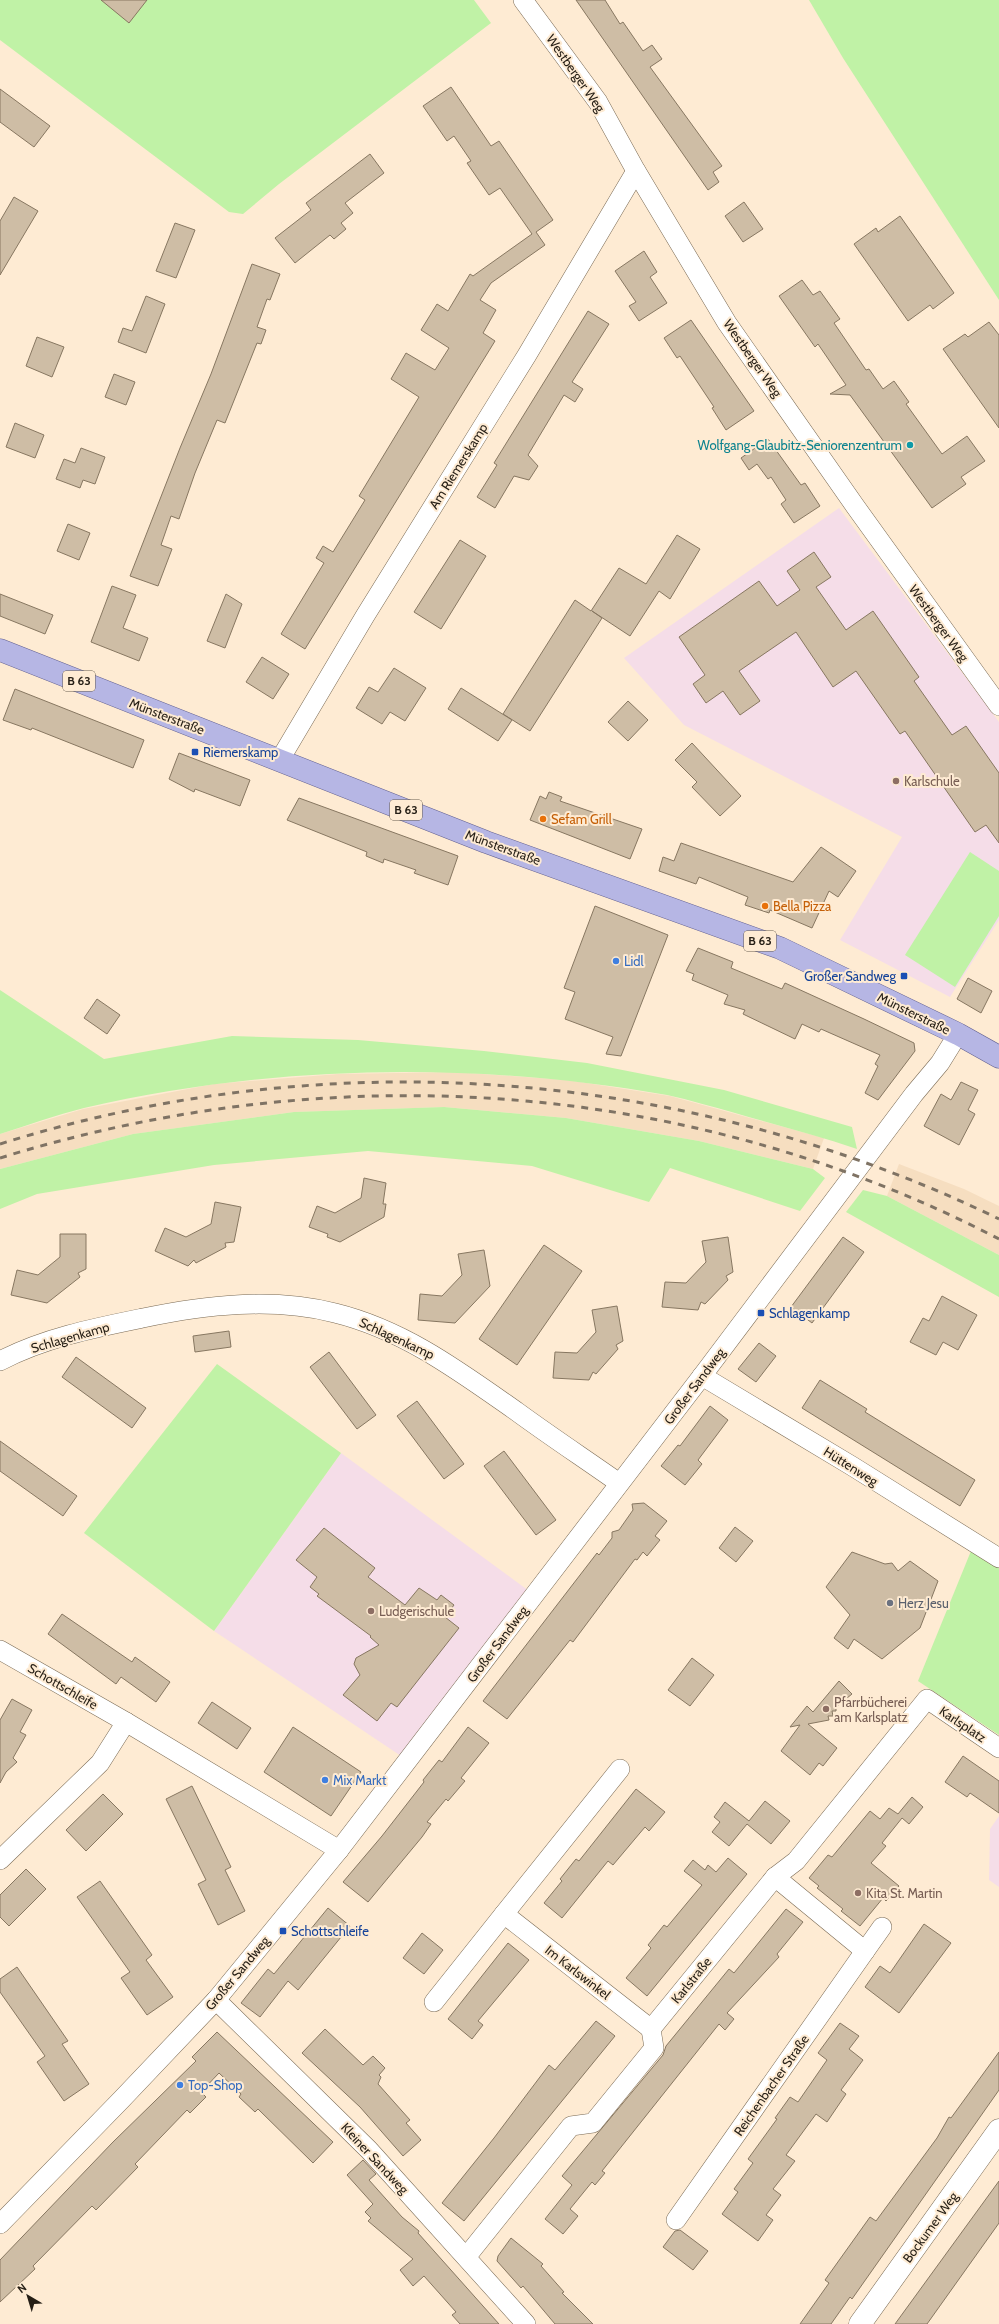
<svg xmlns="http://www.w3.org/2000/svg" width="999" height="2324" font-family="Cabin,sans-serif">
	<rect width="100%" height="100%" fill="#feebd3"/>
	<g fill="#f6dec0">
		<path d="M455 1072 567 1080 670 1096 824 1138 813 1169 699 1141 566 1118 444 1107 294 1112 133 1134 0 1169V1134L83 1109 214 1084 338 1074Z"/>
		<path d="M899 1164 964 1189 999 1206V1255L887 1196Z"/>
	</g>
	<g fill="#f5dde8">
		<path d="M839 508 999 722V920L950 997 840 940 902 837 684 725 624 658Z"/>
		<path d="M341 1453 529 1591 404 1758 214 1631Z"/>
		<path d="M999 1816V1887L989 1880 990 1829Z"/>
	</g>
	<g fill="#c0f2a6">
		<path d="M0 0H474L491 23 279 184 243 214 229 212 0 40Z"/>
		<path d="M809 0H999V300L843 58Z"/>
		<path d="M970 852 999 871V916L955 987 905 955Z"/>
		<path d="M0 990 104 1059 232 1036 358 1040 484 1051 587 1063 724 1090 852 1127 857 1149C817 1135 776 1125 735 1113 713 1107 690 1100 667 1095 475 1061 274 1064 84 1108 56 1115 28 1125 0 1134Z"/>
		<path d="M444 1107 566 1118 699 1141 813 1169 825 1178 800 1211 670 1168 649 1202 532 1166 368 1151 214 1165 37 1194 0 1209V1169L133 1134 294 1112Z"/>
		<path d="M863 1190 887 1196 999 1255V1297L846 1212Z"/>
		<path d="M217 1364 341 1453 214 1631 84 1533Z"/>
		<path d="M971 1551 999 1568V1735L918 1681Z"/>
	</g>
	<g fill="#cebda5" stroke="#877761">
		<path d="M101 0H147L129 23Z"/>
		<path d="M576 0H605L620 24 623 22 643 51 652 45 662 59 650 67 722 166 713 172 719 182 708 190Z"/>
		<path d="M451 87 491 146 499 141 553 220 536 232 545 245 491 283 480 300 496 310 483 333 495 341 305 649 281 634 324 563 316 558 323 546 333 552 365 500 359 496 419 397 391 379 406 353 435 370 449 348 421 330 437 304 448 311 470 274 473 276 532 234 500 188 489 195 467 163 471 161 454 136 447 141 423 106Z"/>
		<path d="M0 89 50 126 34 147 0 122Z"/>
		<path d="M370 154 384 173 345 203 353 213 341 223 346 229 334 239 330 235 295 263 275 238 311 210 306 203Z"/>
		<path d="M14 197 38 211 0 275V221Z"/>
		<path d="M744 202 763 229 743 242 725 216Z"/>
		<path d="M900 216 954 293 933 309 930 305 908 321 854 244 876 228 878 232Z"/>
		<path d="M175 223 195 230 176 278 156 271Z"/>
		<path d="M644 251 657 272 650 277 667 303 639 321 629 306 636 302 615 271Z"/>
		<path d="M252 264 280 274 270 300 267 299 257 327 266 330 261 344 257 343 225 423 217 420 195 473 179 519 171 516 161 545 172 549 158 586 130 576 180 448 211 374Z"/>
		<path d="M802 280 813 295 820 291 840 319 834 323 866 370 869 369 883 389 894 381 909 402 906 404 942 454 967 436 985 461 961 477 966 484 932 508 850 395 830 394 846 385 818 344 815 347 779 296Z"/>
		<path d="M146 296 165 304 146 353 118 342 123 328 132 331Z"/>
		<path d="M588 311 609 324 572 382 583 389 575 402 564 395 528 455 538 466 529 480 514 476 495 508 477 497 497 465 494 463Z"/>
		<path d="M691 320 754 411 726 430 712 408 714 407 680 356 677 358 664 338Z"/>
		<path d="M989 322 999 335V428L943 349 965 334 968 337Z"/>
		<path d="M37 337 64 347 52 377 26 366Z"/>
		<path d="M114 374 135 382 126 405 105 397Z"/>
		<path d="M15 423 44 435 35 458 6 447Z"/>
		<path d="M768 439 801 485 805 483 820 506 794 523 781 504 786 500 771 477 768 479 757 464 749 470 741 458Z"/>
		<path d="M81 448 105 457 95 484 83 480 80 488 56 479 64 459 75 463Z"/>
		<path d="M68 524 90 533 79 560 57 551Z"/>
		<path d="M677 535 700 549 670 599 659 591 630 636 592 611 602 618 530 731 503 714 575 600 591 611 619 568 646 584Z"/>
		<path d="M460 540 486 556 441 629 414 612Z"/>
		<path d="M814 552 831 577 816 587 846 630 873 611 919 677 914 681 952 735 966 726 999 773V843L986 825 975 832 905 731 900 734 856 671 833 687 796 632 739 671 760 701 740 715 723 691 706 703 693 684 705 675 679 637 759 581 777 606 800 590 787 571Z"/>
		<path d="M112 586 136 595 123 628 148 638 139 661 91 642Z"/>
		<path d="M0 594 53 615 45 634 0 616Z"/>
		<path d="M226 594 242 604 225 648 207 641Z"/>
		<path d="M262 657 289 674 273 699 246 682Z"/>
		<path d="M394 668 426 688 405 721 390 712 382 724 356 708 369 687 378 692Z"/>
		<path d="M461 688 512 720 498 741 448 709Z"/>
		<path d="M15 689 144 740 133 768 32 728 31 730 3 720Z"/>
		<path d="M628 701 648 720 628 741 608 722Z"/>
		<path d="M692 743 741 796 720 816 692 787 697 782 675 760Z"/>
		<path d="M179 753 250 780 240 806 195 789 194 792 169 779Z"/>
		<path d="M549 792 562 797 560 801 642 829 630 859 530 820 540 796 546 799Z"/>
		<path d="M299 798 458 856 448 885 414 873 416 870 384 859 383 863 366 856 367 852 287 820Z"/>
		<path d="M681 843 793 882 821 847 856 871 838 897 829 891 812 928 770 910 769 913 745 905 748 897 699 877 696 884 659 871 663 857 674 861Z"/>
		<path d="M595 906 668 935 621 1056 606 1054 613 1037 565 1019 575 992 564 988Z"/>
		<path d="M698 948 733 962 731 968 782 989 785 983 864 1019 914 1043 915 1051 878 1100 865 1093 878 1066 875 1064 880 1055 821 1029 819 1032 802 1024 795 1039 743 1014 745 1010 724 1004 728 995 692 980 694 974 686 971Z"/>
		<path d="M968 978 992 991 981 1013 957 999Z"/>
		<path d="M97 999 120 1015 107 1034 84 1018Z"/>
		<path d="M961 1082 978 1090 968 1110 975 1114 959 1145 924 1126 941 1094 951 1100Z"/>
		<path d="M364 1178 386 1183 383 1204H386L384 1217 340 1242 327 1237 328 1234 309 1227 317 1206 335 1213 361 1198Z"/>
		<path d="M215 1202 241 1207 234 1242 225 1243 226 1247 196 1263 194 1260 188 1266 155 1251 165 1228 186 1237 211 1224Z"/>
		<path d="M60 1234H86V1269L78 1273 80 1277 47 1303 11 1295 17 1270 38 1275 60 1257Z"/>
		<path d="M728 1237 733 1272 726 1276 728 1280 705 1304 701 1302 698 1310 662 1307 665 1282 686 1283 706 1262 702 1241Z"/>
		<path d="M843 1237 864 1252 812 1323 791 1307Z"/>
		<path d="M544 1245 582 1271 517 1365 479 1339Z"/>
		<path d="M484 1250 490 1286 455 1323 418 1320 420 1294 442 1296 462 1275 458 1254Z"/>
		<path d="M942 1296 977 1315 958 1350 943 1342 936 1355 910 1342 923 1318 929 1321Z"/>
		<path d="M617 1306 623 1341 616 1345 618 1349 596 1374 593 1372 589 1380 553 1378 555 1352 577 1353 596 1332 592 1310Z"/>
		<path d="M229 1331 231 1347 195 1352 193 1336Z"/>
		<path d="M759 1343 776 1356 756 1382 738 1369Z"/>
		<path d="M329 1352 376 1415 357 1429 310 1367Z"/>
		<path d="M76 1357 146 1408 132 1428 62 1377Z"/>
		<path d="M820 1380 867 1409 865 1412 899 1433 975 1480 960 1506 802 1408Z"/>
		<path d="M417 1401 464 1464 444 1479 397 1416Z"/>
		<path d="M710 1406 728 1420 698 1460 702 1464 685 1485 661 1466 678 1445 680 1446Z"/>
		<path d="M0 1441 77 1496 63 1516 0 1471Z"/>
		<path d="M504 1451 556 1520 536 1535 484 1466Z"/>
		<path d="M644 1503 667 1521 655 1536 660 1540 647 1556 643 1552 637 1560 635 1559 573 1642 570 1640 507 1719 483 1701 597 1553 599 1555 612 1538V1532L619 1530 633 1510 632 1504Z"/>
		<path d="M735 1527 753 1541 736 1562 719 1548Z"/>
		<path d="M324 1528 375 1568 368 1577 405 1605 419 1588 437 1600 441 1595 454 1605 445 1617 459 1628 397 1707 391 1703 377 1721 343 1695 360 1675 354 1664 356 1658 379 1645 370 1637 371 1636 317 1596 319 1594 310 1587 317 1577 296 1560Z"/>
		<path d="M852 1552 885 1564 892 1563 898 1571 910 1561 938 1581 920 1628 882 1659 854 1639 848 1649 834 1638 850 1615 826 1587Z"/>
		<path d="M62 1614 132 1662 135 1657 170 1682 156 1702 121 1677 116 1684 48 1634Z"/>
		<path d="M692 1658 714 1675 690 1706 668 1690Z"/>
		<path d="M839 1681 852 1694 836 1707V1711H832L833 1716H828L829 1720 808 1724 837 1748 823 1766 819 1763 810 1775 781 1751 800 1725 790 1727 807 1706 813 1712Z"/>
		<path d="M12 1699 32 1710 20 1732 26 1735 13 1758 17 1762 6 1772 0 1783V1720Z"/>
		<path d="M212 1702 251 1728 237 1749 198 1723Z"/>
		<path d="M293 1727 361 1772 331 1816 264 1772Z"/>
		<path d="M468 1727 489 1743 461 1778 465 1781 448 1801 446 1799 427 1822 431 1824 422 1837 368 1902 343 1882 382 1836 424 1782 423 1780 439 1760 442 1762Z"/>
		<path d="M963 1756 999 1781V1813L970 1793 967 1797 945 1782Z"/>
		<path d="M192 1786 231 1867 225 1870 245 1911 218 1925 198 1884 206 1880 166 1799Z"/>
		<path d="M636 1789 665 1812 649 1831 645 1827 613 1865 608 1861 562 1918 544 1903 562 1881 560 1879 576 1859 579 1861Z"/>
		<path d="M103 1794 123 1814 86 1851 66 1830Z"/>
		<path d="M912 1797 923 1807 909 1824 902 1818 882 1843 886 1846 871 1863 899 1886 886 1901 883 1898 860 1926 841 1911 843 1909 817 1888 819 1886 809 1878 828 1855 832 1857 870 1811 880 1819 889 1808 898 1814Z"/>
		<path d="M765 1801 790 1821 771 1844 747 1824 729 1846 712 1832 720 1822 714 1817 725 1802 749 1821Z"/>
		<path d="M728 1858 747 1874 647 1996 626 1978 651 1948 648 1945 664 1925 667 1927 702 1885 684 1871 693 1860 705 1870 708 1865 716 1872Z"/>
		<path d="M26 1869 46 1889 9 1926 0 1917V1895Z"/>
		<path d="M100 1881 152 1955 146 1960 173 1997 147 2015 121 1978 130 1972 77 1897Z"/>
		<path d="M328 1908 350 1926 298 1990 288 1981 260 2017 241 2003 268 1969 274 1974Z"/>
		<path d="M786 1909 803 1922 777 1954 779 1957 727 2013 734 2019 725 2030 719 2024 602 2171 605 2173 595 2185 592 2182 570 2209 578 2216 563 2234 545 2219 572 2185 562 2176 663 2055 666 2046 729 1969 734 1973Z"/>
		<path d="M924 1924 951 1943 899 2013 865 1987 880 1966 890 1973Z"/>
		<path d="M422 1933 443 1950 424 1974 403 1958Z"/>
		<path d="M508 1943 529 1960 478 2021 483 2025 472 2039 448 2019Z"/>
		<path d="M17 1967 68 2041 62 2044 89 2084 64 2101 37 2062 45 2056 0 1992V1979Z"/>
		<path d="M596 2021 615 2036 464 2221 442 2203 494 2138 549 2065 555 2070Z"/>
		<path d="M840 2023 859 2036 849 2049 863 2060 841 2090 846 2094 827 2122 816 2114 786 2155 795 2161 773 2189 781 2195 766 2215 773 2220 758 2241 722 2214 738 2192 734 2189 753 2163 748 2159 777 2119 775 2118 790 2097 798 2102 827 2060 818 2053Z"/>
		<path d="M325 2029 363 2065 373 2056 385 2068 379 2075 381 2077 378 2084 410 2120 406 2123 421 2140 403 2156 360 2107 302 2053Z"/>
		<path d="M217 2032 333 2142 313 2163 258 2109 255 2112 239 2097 241 2094 219 2073 201 2092 206 2097 190 2113 187 2110 135 2164 138 2167 96 2210 92 2206 33 2266 35 2269 0 2302V2260L113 2142 196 2061 192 2057Z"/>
		<path d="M999 2052V2090L852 2299 850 2297 831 2324H800L829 2283 825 2280 870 2217 876 2221 937 2138 949 2117 951 2118Z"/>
		<path d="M363 2160 376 2174 369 2180 402 2217 419 2231 418 2233 499 2324H460L452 2315 456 2312 424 2276 413 2286 400 2270 413 2259 368 2221 371 2218 365 2212 373 2204 347 2175Z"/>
		<path d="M999 2181V2223L927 2324H895Z"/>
		<path d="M680 2230 708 2251 693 2270 663 2247 675 2231Z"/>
		<path d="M511 2238 543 2264 541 2266 564 2292 562 2293 593 2324H555L523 2286 521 2288 497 2261 498 2256Z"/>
	</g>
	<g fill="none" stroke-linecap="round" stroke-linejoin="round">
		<g stroke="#7a6a54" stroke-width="20">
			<g id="minor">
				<path d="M523 0 598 102 636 171 727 323 855 506 999 706"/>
				<path d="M279 761 365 616 527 355 636 171"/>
				<path d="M0 1361C44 1338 94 1328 143 1318 205 1305 272 1297 335 1313 404 1330 459 1371 516 1411 550 1436 585 1459 619 1483"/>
				<path d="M702 1376 852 1466 999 1558"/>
				<path d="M0 1650 126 1722 339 1850"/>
				<path d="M620 1769 504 1914 651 2029"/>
				<path d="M0 1860 100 1763 126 1722"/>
				<path d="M865 1951 882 1927"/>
				<path d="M216 2000 369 2150 526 2324"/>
				<path d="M434 2002 504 1914"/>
				<path d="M676 2220 865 1951 775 1877"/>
				<path d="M0 2224 121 2100 216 2000 339 1850 702 1376 914 1094 940 1063 958 1034"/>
				<path d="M467 2256 571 2126 593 2123 654 2048 651 2029 775 1877 796 1861 927 1699 999 1748"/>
			</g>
		</g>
		<g stroke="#7a6a54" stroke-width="23">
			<path id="secondary" d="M860 2324 999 2130"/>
		</g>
		<g stroke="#636190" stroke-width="23">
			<path id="primary" d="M0 650 486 842 780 948 958 1034 999 1057"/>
		</g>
		<use href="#minor" stroke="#fff" stroke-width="19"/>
		<use href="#secondary" stroke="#fff" stroke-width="22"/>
		<use href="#primary" stroke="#b6b6e4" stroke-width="22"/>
		<g stroke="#7f7364" stroke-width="3" stroke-dasharray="7 7" stroke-linecap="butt">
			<path d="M0 1144C331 1040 688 1068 999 1219"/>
			<path d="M0 1158C333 1055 688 1078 999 1239"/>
		</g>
	</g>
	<circle fill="#0f9aa8" stroke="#feebd3" stroke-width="1.5" cx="910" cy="445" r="4"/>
	<g fill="#1a4fb4" stroke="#feebd3" stroke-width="1.5">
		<rect x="191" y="748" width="8" height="8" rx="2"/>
		<rect x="900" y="972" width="8" height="8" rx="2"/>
		<rect x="757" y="1309" width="8" height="8" rx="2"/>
		<rect x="279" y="1927" width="8" height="8" rx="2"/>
	</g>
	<g fill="#8d6e63" stroke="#feebd3" stroke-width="1.5">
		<circle cx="896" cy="781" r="4"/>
		<circle cx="371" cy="1611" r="4"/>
		<circle cx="826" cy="1709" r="4"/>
		<circle cx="858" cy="1893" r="4"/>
	</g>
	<g fill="#e8710a" stroke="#feebd3" stroke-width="1.5">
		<circle cx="543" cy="819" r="4"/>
		<circle cx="765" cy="906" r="4"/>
	</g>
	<g fill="#3f7fe0" stroke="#feebd3" stroke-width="1.5">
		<circle cx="616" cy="961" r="4"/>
		<circle cx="325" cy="1780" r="4"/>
		<circle cx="180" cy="2085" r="4"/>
	</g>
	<circle fill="#6b7280" stroke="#feebd3" stroke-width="1.5" cx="890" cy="1603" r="4"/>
	<g text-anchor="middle" stroke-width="4" stroke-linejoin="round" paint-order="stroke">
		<g fill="#feebd3" stroke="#665c4e" stroke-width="1">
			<rect x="63" y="671" width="32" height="20" rx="3"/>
			<rect x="390" y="800" width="32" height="20" rx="3"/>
			<rect x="744" y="931" width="32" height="20" rx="3"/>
		</g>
		<g font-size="12" font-weight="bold" fill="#251e15">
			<text x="79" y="685">B 63</text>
			<text x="406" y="814">B 63</text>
			<text x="760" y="945">B 63</text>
		</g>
		<g font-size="13" fill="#251e15" stroke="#feebd3">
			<text transform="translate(576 73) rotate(55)" y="5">Westberger Weg</text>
			<text transform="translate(753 358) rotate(55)" y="5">Westberger Weg</text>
			<text transform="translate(458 466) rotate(-58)" y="5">Am Riemerskamp</text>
			<text transform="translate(939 623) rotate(54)" y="5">Westberger Weg</text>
			<text transform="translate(167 716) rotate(21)" y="5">Münsterstraße</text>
			<text transform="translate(503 847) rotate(20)" y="5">Münsterstraße</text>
			<text transform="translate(914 1013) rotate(26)" y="5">Münsterstraße</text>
			<text transform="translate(70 1337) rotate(-16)" y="5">Schlagenkamp</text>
			<text transform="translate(397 1338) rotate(25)" y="5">Schlagenkamp</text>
			<text transform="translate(694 1386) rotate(-53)" y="5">Großer Sandweg</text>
			<text transform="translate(851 1466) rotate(32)" y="5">Hüttenweg</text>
			<text transform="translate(497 1644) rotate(-53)" y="5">Großer Sandweg</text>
			<text transform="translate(63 1686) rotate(30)" y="5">Schottschleife</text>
			<text transform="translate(963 1724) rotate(34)" y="5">Karlsplatz</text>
			<text transform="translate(578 1972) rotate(38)" y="5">Im Karlswinkel</text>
			<text transform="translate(237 1973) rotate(-50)" y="5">Großer Sandweg</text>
			<text transform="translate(691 1980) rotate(-51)" y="5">Karlstraße</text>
			<text transform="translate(771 2085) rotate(-55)" y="5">Reichenbacher Straße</text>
			<text transform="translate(375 2158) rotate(47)" y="5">Kleiner Sandweg</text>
			<text transform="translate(930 2227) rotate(-54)" y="5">Bockumer Weg</text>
		</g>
		<g font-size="13" fill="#0d838f" stroke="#feebd3" text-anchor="end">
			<text x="902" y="450">Wolfgang-Glaubitz-Seniorenzentrum</text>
		</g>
		<g font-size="13" fill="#164399" stroke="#feebd3" text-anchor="start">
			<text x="203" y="757">Riemerskamp</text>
			<text x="896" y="981" text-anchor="end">Großer Sandweg</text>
			<text x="769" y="1318">Schlagenkamp</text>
			<text x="291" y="1936">Schottschleife</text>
		</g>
		<g font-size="13" fill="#785e54" stroke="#feebd3" text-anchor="start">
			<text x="904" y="786">Karlschule</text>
			<text x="379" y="1616">Ludgerischule</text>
			<text x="834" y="1707">Pfarrbücherei<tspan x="834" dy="15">am Karlsplatz</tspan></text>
			<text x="866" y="1898">Kita St. Martin</text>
		</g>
		<g font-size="13" fill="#c56008" stroke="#feebd3" text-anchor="start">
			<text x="551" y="824">Sefam Grill</text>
			<text x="773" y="911">Bella Pizza</text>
		</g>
		<g font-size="13" fill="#366cbe" stroke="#feebd3" text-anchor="start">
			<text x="624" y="966">Lidl</text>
			<text x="333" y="1785">Mix Markt</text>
			<text x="188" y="2090">Top-Shop</text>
		</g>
		<g font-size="13" fill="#5b616d" stroke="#feebd3" text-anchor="start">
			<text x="898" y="1608">Herz Jesu</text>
		</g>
	</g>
	<g transform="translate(28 2296) rotate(322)" stroke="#feebd3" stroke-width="3" paint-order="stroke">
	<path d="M0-3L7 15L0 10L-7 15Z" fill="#251e15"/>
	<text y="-6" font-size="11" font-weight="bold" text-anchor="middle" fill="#251e15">N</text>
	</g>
</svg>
